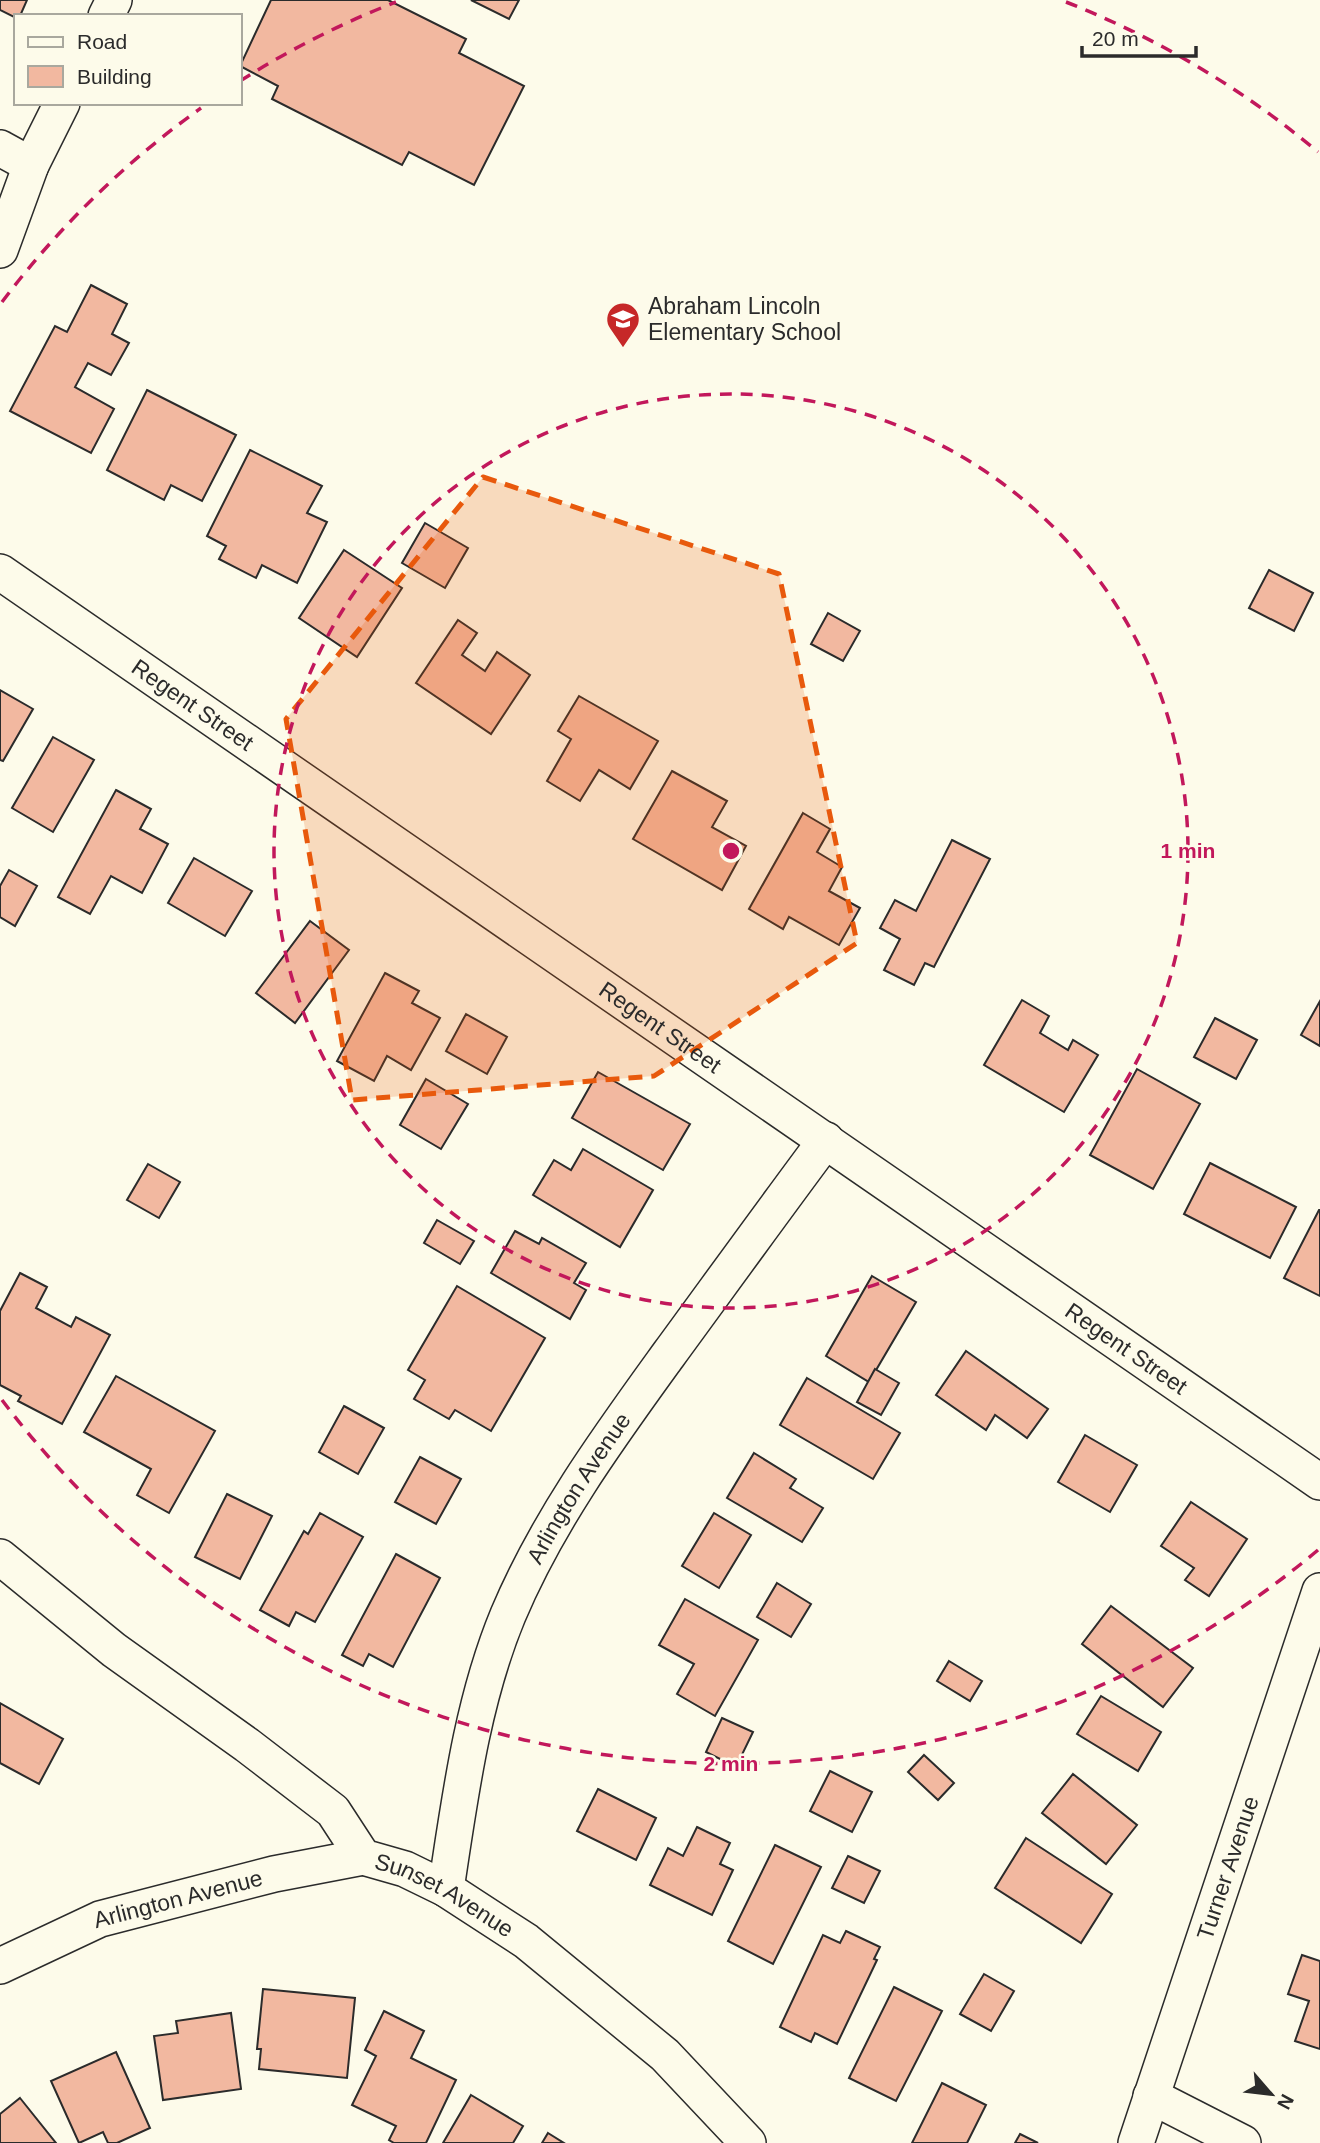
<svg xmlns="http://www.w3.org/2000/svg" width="1320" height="2143" font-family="Arial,sans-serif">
	<rect width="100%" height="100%" fill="#fdfbea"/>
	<g fill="#f2b8a0" stroke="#2b2b2b" stroke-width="2">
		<path d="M0 0H27L20 16 16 18 0 10Z"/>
		<path d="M271 0H388L466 39 459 53 524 86 474 185 409 152 402 165 272 99 278 86 240 66Z"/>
		<path d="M471 0H519L509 19Z"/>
		<path d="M91 285 127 304 112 334 129 343 111 375 88 363 75 387 114 409 91 453 10 411 55 326 67 332Z"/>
		<path d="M147 390 236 435 202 501 171 485 164 500 107 470Z"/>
		<path d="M250 450 322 486 307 513 327 522 297 583 262 565 256 578 219 559 226 546 207 536Z"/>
		<path d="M425 523 468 548 445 588 402 563Z"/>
		<path d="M344 550 402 588 357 657 299 618Z"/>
		<path d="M1269 570 1313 593 1294 631 1249 608Z"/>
		<path d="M828 613 860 631 843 661 811 644Z"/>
		<path d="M458 620 477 633 462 655 485 671 497 652 530 675 491 734 416 683Z"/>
		<path d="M0 690 33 709 3 761 0 760Z"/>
		<path d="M579 696 658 741 630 789 599 770 580 801 547 781 571 739 558 731Z"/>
		<path d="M53 737 94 760 53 832 12 808Z"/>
		<path d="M672 771 727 801 712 827 746 846 722 890 633 839Z"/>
		<path d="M116 790 151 809 140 829 168 844 142 893 111 876 90 914 58 897Z"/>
		<path d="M803 813 830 829 817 852 842 867 829 891 860 908 839 945 789 917 783 929 749 909Z"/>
		<path d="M952 840 990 859 934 967 925 963 914 985 884 970 900 939 880 928 895 900 916 911Z"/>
		<path d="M194 858 252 891 225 936 168 903Z"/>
		<path d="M9 870 37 886 15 926 0 917V886Z"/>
		<path d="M310 921 349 950 295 1023 256 993Z"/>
		<path d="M385 973 419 991 412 1003 440 1018 411 1070 387 1056 374 1081 337 1061Z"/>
		<path d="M1022 1000 1049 1016 1040 1033 1068 1050 1073 1040 1098 1055 1064 1112 984 1065Z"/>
		<path d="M1320 1001V1046L1301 1035Z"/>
		<path d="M466 1014 507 1037 487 1074 446 1051Z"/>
		<path d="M1215 1018 1257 1040 1236 1079 1194 1057Z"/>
		<path d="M1137 1069 1200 1104 1153 1189 1090 1155Z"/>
		<path d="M598 1072 690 1124 663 1170 572 1118Z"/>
		<path d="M426 1079 468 1104 441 1149 400 1125Z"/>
		<path d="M583 1149 653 1190 620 1247 533 1195 554 1160 571 1170Z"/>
		<path d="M1210 1163 1296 1207 1270 1258 1184 1214Z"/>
		<path d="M148 1164 180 1182 159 1218 127 1200Z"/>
		<path d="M1319 1210H1320V1296L1284 1278Z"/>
		<path d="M437 1220 474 1241 460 1264 424 1243Z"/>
		<path d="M515 1231 539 1244 542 1238 586 1263 574 1283 586 1290 570 1319 491 1273Z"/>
		<path d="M20 1273 47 1287 36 1308 71 1327 76 1317 110 1335 62 1424 18 1401 21 1396 0 1385V1311Z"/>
		<path d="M872 1276 916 1302 869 1382 826 1356Z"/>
		<path d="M457 1286 545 1338 491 1431 455 1410 449 1419 414 1399 425 1380 408 1370Z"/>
		<path d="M966 1351 1048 1409 1027 1438 995 1415 986 1430 936 1395Z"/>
		<path d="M875 1369 899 1383 881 1415 857 1402Z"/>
		<path d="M116 1376 215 1431 169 1513 137 1495 151 1469 84 1432Z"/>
		<path d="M807 1378 900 1433 873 1479 780 1425Z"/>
		<path d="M344 1406 384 1428 358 1474 319 1452Z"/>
		<path d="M1085 1435 1137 1465 1110 1512 1058 1482Z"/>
		<path d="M754 1453 796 1479 790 1488 823 1508 802 1542 727 1498Z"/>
		<path d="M420 1457 461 1479 436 1524 395 1502Z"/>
		<path d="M227 1494 272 1516 240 1579 195 1557Z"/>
		<path d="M1191 1502 1247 1539 1209 1596 1185 1580 1194 1568 1161 1546Z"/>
		<path d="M320 1513 363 1537 315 1622 296 1612 289 1626 260 1610 304 1531 308 1534Z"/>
		<path d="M714 1513 751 1535 719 1588 682 1566Z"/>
		<path d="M396 1554 440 1578 393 1667 369 1654 363 1666 342 1655Z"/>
		<path d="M777 1583 811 1604 791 1637 757 1617Z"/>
		<path d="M685 1599 758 1640 715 1716 677 1694 694 1664 659 1645Z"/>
		<path d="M1111 1606 1193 1668 1163 1707 1082 1644Z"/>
		<path d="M949 1661 982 1681 970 1701 937 1681Z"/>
		<path d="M1101 1696 1161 1732 1138 1771 1077 1734Z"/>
		<path d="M0 1703 63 1739 39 1784 0 1763Z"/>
		<path d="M722 1718 753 1732 736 1767 706 1752Z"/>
		<path d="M924 1755 954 1783 938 1800 908 1772Z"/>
		<path d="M830 1771 872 1792 852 1832 810 1811Z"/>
		<path d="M1073 1774 1137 1825 1106 1864 1042 1813Z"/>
		<path d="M598 1789 656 1818 636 1860 577 1831Z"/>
		<path d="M697 1827 730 1843 720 1864 733 1870 712 1915 650 1885 668 1848 683 1856Z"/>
		<path d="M1026 1838 1112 1894 1081 1943 995 1888Z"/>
		<path d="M775 1845 821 1867 773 1964 728 1941Z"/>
		<path d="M848 1856 880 1871 864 1903 832 1888Z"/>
		<path d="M846 1931 880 1947 874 1959 877 1960 837 2044 815 2033 811 2042 780 2027 823 1935 840 1943Z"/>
		<path d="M1302 1955 1320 1961V2049L1295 2041 1309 2001 1288 1994Z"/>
		<path d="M984 1974 1014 1991 991 2031 960 2014Z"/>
		<path d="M894 1987 942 2011 896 2101 849 2078Z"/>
		<path d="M263 1989 355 1998 347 2078 259 2069 261 2049H257Z"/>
		<path d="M384 2011 424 2031 411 2058 456 2080 426 2143H394L389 2140 396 2126 352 2105 376 2056 365 2050Z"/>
		<path d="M231 2013 241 2089 163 2100 154 2036 178 2033 176 2021Z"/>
		<path d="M116 2052 150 2128 117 2143H108L103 2132 79 2143 51 2081Z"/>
		<path d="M942 2083 986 2105 967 2143H912Z"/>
		<path d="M471 2095 523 2126 513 2143H443Z"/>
		<path d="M20 2098 56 2143H0V2114Z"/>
		<path d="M548 2133 564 2143H542Z"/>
		<path d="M1020 2134 1038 2143H1015Z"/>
	</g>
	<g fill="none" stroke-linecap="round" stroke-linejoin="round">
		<g stroke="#2b2b2b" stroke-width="38">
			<g id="street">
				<path d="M106 16 114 0"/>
				<path d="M0 148 31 165"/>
				<path d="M0 250 31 165 62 103"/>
				<path id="s1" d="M0 572 1320 1482"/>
				<path id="s2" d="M0 1557 114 1650 247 1745 333 1811 363 1857 405 1869 446 1889 526 1941 665 2055 748 2143"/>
				<path id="s3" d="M446 1889C460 1797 472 1702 508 1615 548 1520 609 1437 669 1354 721 1283 773 1211 826 1140"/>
				<path id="s4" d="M0 1966 100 1919 274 1874 363 1857"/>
				<path d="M1151 2096 1243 2143"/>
				<path id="s5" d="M1136 2143 1320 1591"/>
			</g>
		</g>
		<use href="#street" stroke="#fdfbea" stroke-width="35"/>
	</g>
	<path fill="#e8590c" fill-opacity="0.2" stroke="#e8590c" stroke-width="5" stroke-dasharray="14 9" stroke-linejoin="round" d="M483 477 779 574 857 943 654 1076 352 1100 286 719Z"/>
	<g fill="none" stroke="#c2185b" stroke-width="3.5" stroke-dasharray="12 9">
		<circle cx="731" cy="851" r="457"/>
		<path d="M1318 1550A913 913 0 0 1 2 1400M2 302A913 913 0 0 1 201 108M240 81A913 913 0 0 1 396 2M1066 2A913 913 0 0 1 1318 152"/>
	</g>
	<defs>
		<g id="school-pin" transform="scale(1.75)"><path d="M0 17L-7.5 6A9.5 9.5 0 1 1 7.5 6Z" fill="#c62828" stroke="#fdfbea"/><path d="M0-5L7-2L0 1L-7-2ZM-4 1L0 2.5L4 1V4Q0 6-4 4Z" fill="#fff"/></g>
	</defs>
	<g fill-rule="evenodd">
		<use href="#school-pin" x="623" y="319"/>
	</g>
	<g text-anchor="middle" stroke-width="5" stroke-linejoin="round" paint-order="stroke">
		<g font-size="23" fill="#2b2b2b" stroke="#fdfbea" text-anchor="start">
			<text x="648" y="314">Abraham Lincoln<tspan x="648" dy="26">Elementary School</tspan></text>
		</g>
		<g font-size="23" fill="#2b2b2b" stroke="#fdfbea">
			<text dy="8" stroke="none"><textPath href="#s1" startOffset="234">Regent Street</textPath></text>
			<text dy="8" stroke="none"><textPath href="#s1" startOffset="802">Regent Street</textPath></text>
			<text dy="8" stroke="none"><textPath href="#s1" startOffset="1368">Regent Street</textPath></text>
			<text dy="8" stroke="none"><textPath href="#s3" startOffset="427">Arlington Avenue</textPath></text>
			<text dy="8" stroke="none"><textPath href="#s5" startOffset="290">Turner Avenue</textPath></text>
			<text dy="8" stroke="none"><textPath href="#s2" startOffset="564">Sunset Avenue</textPath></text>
			<text dy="8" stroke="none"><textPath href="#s4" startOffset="191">Arlington Avenue</textPath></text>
		</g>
	</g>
	<circle cx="731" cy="851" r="10" fill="#c2185b" stroke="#fdfbea" stroke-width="3.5"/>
	<g font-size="21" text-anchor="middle" font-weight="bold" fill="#c2185b" stroke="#fdfbea" stroke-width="5" stroke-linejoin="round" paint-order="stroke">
		<text x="1188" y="858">1 min</text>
		<text x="731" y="1771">2 min</text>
	</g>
	<rect x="14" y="14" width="228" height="91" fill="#fdfbea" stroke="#a9a89e" stroke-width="2"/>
	<rect x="28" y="37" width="35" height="10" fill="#fdfbea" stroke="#a9a89e" stroke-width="2"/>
	<text x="77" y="49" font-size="21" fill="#2b2b2b">Road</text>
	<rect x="28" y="66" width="35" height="21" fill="#f2b8a0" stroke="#a9a89e" stroke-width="2"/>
	<text x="77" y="84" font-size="21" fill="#2b2b2b">Building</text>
	<g transform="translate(1271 2094) rotate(118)" stroke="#fdfbea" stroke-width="5" paint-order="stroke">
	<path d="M0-5L12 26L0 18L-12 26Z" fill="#2b2b2b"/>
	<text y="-10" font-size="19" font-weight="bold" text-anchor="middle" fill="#2b2b2b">N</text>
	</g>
	<path d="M1082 46v10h114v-10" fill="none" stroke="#2b2b2b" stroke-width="3.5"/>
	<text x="1092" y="46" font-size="21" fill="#2b2b2b" stroke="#fdfbea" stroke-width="5" paint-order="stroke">20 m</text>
</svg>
